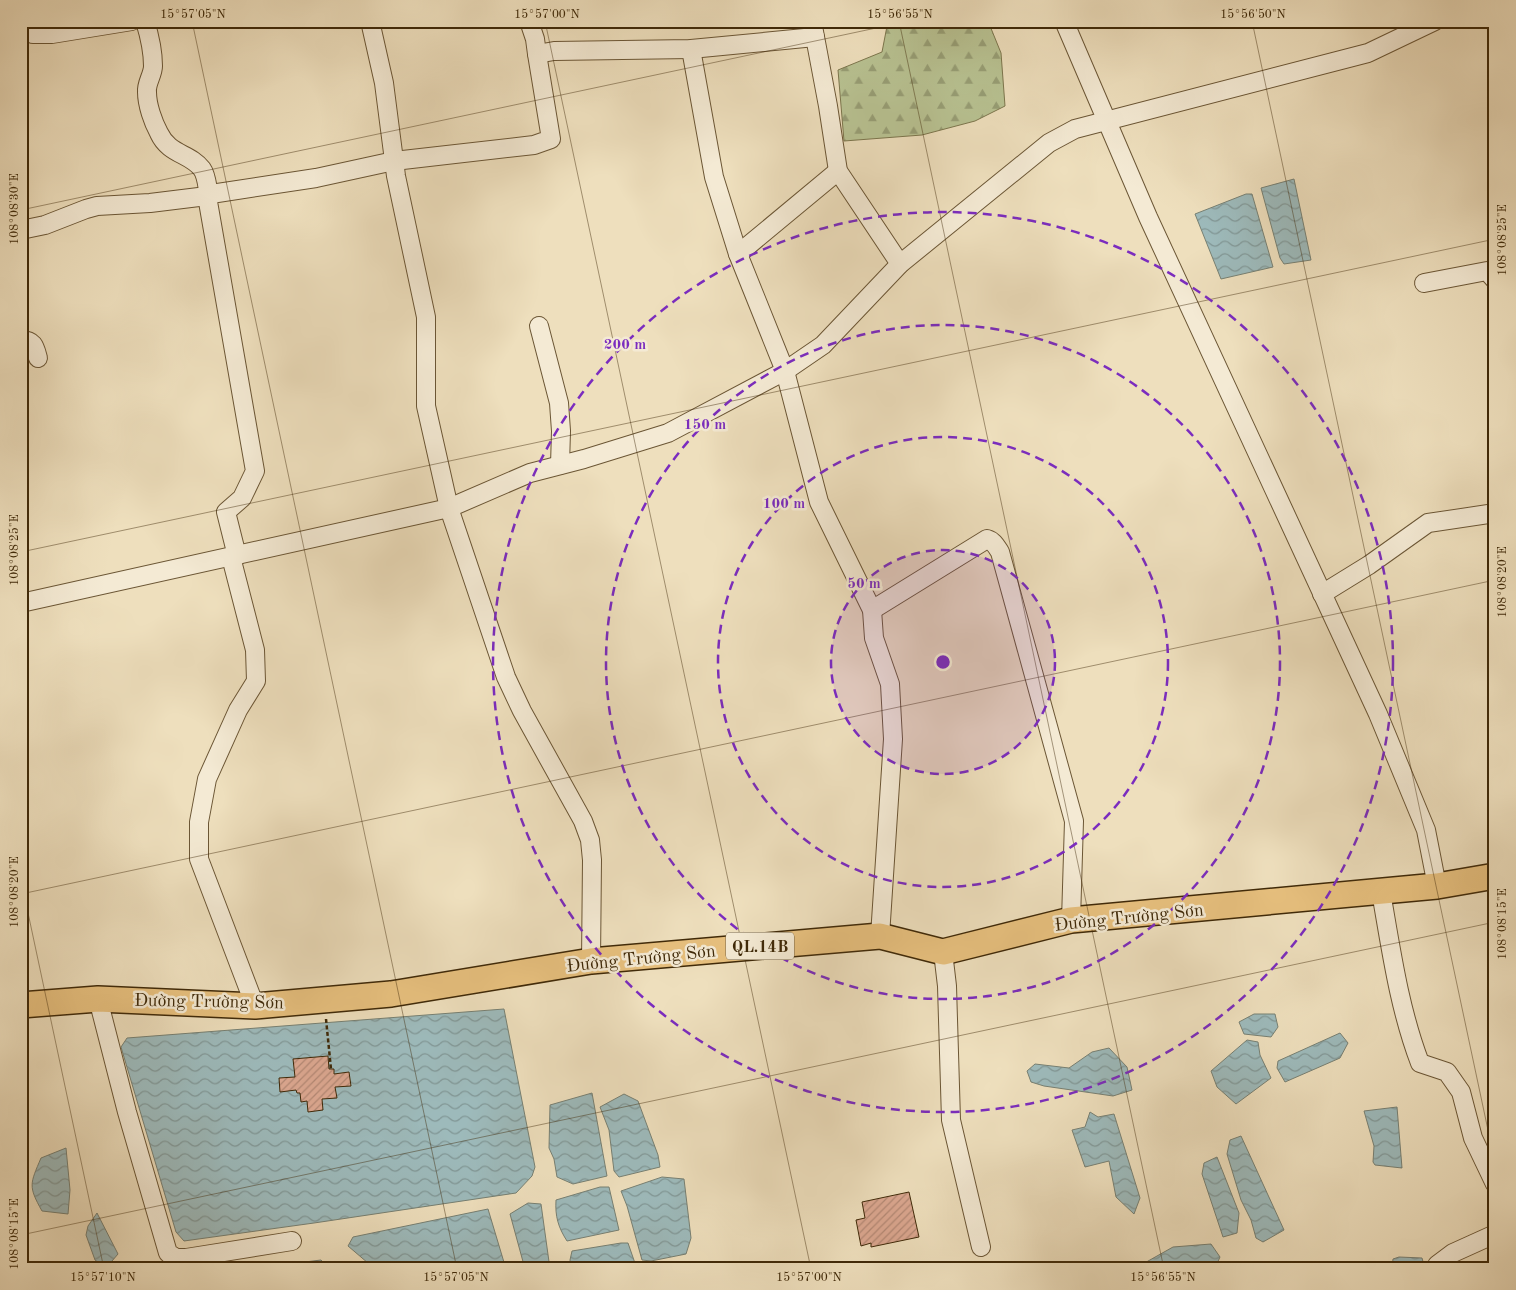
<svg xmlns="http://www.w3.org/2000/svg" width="1516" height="1290" font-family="'Old Standard TT',serif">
	<defs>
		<pattern id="forest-firs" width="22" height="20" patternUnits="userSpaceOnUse" patternTransform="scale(1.25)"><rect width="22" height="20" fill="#b8c292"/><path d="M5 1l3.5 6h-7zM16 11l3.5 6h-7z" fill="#979e75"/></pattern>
		<pattern id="water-waves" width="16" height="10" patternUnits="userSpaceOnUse" patternTransform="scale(1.25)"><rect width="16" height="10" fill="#9dbabb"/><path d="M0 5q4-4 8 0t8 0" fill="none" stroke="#819796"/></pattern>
		<pattern id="building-hatch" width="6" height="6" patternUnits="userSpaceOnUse" patternTransform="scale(1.25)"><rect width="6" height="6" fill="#dba790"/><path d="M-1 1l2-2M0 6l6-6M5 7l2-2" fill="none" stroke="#b38874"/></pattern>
	</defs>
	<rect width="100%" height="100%" fill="#eedfbd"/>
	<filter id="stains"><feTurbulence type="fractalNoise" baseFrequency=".004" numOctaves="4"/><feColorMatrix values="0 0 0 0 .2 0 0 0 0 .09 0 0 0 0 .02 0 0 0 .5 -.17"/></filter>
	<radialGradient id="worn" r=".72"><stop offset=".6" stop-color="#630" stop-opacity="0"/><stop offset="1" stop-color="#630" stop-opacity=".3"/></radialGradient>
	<path fill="url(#forest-firs)" stroke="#7c764d" d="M888 21H988L1001 53 1005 106 975 121 922 135 844 141 838 70 882 52Z"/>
	<g fill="url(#water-waves)" stroke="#778073">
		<path d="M1294 179 1311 260 1284 264 1280 258 1261 188Z"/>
		<path d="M1246 194H1252L1273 267 1221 279 1195 214Z"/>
		<path d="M504 1009 535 1167 532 1176 516 1193 314 1223 184 1241 176 1232 121 1047 127 1038Z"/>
		<path d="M1254 1014H1275L1278 1027 1271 1037 1244 1034 1239 1022Z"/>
		<path d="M1340 1033 1348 1043 1340 1058 1285 1082 1277 1068 1278 1061Z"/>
		<path d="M1247 1040 1258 1042 1260 1055 1271 1078 1236 1104 1217 1087 1211 1071Z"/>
		<path d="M1109 1048 1127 1067 1132 1090 1113 1096 1044 1086 1031 1082 1027 1071 1035 1064 1069 1068 1092 1052Z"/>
		<path d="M592 1093 607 1176 573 1184 557 1177 554 1159 549 1148 550 1105Z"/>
		<path d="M624 1094 638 1101 658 1155 660 1167 619 1177 614 1171 609 1130 600 1107Z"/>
		<path d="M1397 1107 1402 1168 1375 1165 1373 1162 1374 1146 1364 1111Z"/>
		<path d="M1090 1112 1098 1117 1114 1114 1140 1198 1134 1214 1116 1197 1109 1161 1085 1167 1072 1130 1085 1127Z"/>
		<path d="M1241 1136 1284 1230 1263 1242 1256 1238 1251 1220 1241 1200 1227 1154 1230 1140Z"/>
		<path d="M66 1148 70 1190 68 1214 42 1211C28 1186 30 1184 41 1158Z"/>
		<path d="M1217 1157 1239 1213 1237 1233 1223 1237 1202 1174 1204 1163Z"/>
		<path d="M662 1177 684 1179 691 1238 686 1254 651 1261 642 1260 627 1206 621 1191Z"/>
		<path d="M600 1187H609L619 1230 567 1241C558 1227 555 1216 556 1200Z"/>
		<path d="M528 1203 541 1204 550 1269H525L510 1214Z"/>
		<path d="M488 1209 506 1269H375L348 1246 353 1237Z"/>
		<path d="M97 1213 118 1254 106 1268 95 1260 86 1235 88 1226Z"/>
		<path d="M621 1243H628L637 1269H571L570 1260 572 1251Z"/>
		<path d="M1211 1244 1220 1257 1215 1268 1141 1269V1265L1173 1247Z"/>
		<path d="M1399 1257 1422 1258 1425 1269H1392L1393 1259Z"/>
		<path d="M321 1260 330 1269H279L281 1265Z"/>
	</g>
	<g fill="url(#building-hatch)" stroke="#3f2908">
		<path d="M328 1056 329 1069H334V1074L349 1072 351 1086 335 1087 337 1098 322 1099 323 1110 308 1112 307 1101 301 1102 300 1093H297L296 1090 280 1092 279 1078 295 1077 293 1059Z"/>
		<path d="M909 1192 919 1237 871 1247V1243L861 1246 856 1220 865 1218 862 1202Z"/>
	</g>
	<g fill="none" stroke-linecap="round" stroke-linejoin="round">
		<g stroke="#6b5635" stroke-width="20">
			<g id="minor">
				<path d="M26 21 33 34H52L132 21"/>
				<path d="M145 21C149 34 153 53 153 66 153 75 146 83 147 92 147 105 153 122 159 133 169 155 190 153 202 169 207 176 207 187 209 195"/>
				<path d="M370 21 384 83 396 176 426 317V406L449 508 506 677 522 711 583 821 590 840 592 860 591 961"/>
				<path d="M812 21 828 106 838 171 900 264"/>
				<path d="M1064 21 1148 217 1378 714 1426 830 1437 886"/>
				<path d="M691 49 714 177 738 254 785 371 819 502 872 610 874 638 890 684 893 739 880 936"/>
				<path d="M537 54 554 51 691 49 815 37"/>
				<path d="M21 230 45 225 86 209 97 206 150 203 207 196"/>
				<path d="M738 254 838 171"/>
				<path d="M1424 283 1487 271 1495 280"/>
				<path d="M539 326 559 403 561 431 560 465"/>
				<path d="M21 340C34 340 35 347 38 358"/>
				<path d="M237 556 226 512 242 498 255 471 207 196 211 194 316 178 394 161 534 145 551 139 537 54 535 39 529 21"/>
				<path d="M231 557 255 650 256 681 238 710 207 779 199 822V859L255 1006"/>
				<path d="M1322 594 1369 565 1428 523 1495 513"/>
				<path d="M21 603 449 508 530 473 584 459 668 433 785 371 823 345 900 264 1049 143 1075 129 1368 53 1435 21"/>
				<path d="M872 610 987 539C994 541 996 546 1000 552L1074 821 1071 920"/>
				<path d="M1381 892C1391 949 1399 1008 1420 1063L1447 1072 1461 1092 1473 1138 1495 1184"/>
				<path d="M943 952 947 986 951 1120 981 1247"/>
				<path d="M98 999 127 1112 168 1253 176 1258H186L292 1241"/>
				<path d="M1436 1269 1437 1265 1453 1253 1495 1234"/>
			</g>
		</g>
		<g stroke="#3f2908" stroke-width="28">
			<path id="highway" d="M21 1005 98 999 255 1006 391 994 591 961 880 936 943 952 1071 920 1437 886 1495 876"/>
		</g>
		<path stroke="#3f2908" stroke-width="2.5" stroke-dasharray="4 2.5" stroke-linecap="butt" d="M326 1019 331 1069"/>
		<use href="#minor" stroke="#f4ead4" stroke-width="18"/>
		<use href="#highway" stroke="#e7c07e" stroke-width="25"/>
	</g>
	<path fill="none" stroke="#3f2908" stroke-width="1" stroke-opacity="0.45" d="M192 21 457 1269M545 21 811 1269M899 21 1164 1269M1252 21 1495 1163M21 210 909 21M21 552 1495 239M21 880 104 1269M21 894 1495 580M21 1235 1495 922M1473 1269 1495 1264"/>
	<circle cx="943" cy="662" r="112" fill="#7b2cbf" fill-opacity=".12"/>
	<g fill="none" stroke="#7b2cbf" stroke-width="2.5" stroke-dasharray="9 6">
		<circle cx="943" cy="662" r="112"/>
		<circle cx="943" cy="662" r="225"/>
		<circle cx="943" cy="662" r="337"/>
		<circle cx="943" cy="662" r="450"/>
	</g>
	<g text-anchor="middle" stroke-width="5" stroke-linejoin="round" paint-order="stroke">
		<rect fill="#f4ead4" stroke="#756345" stroke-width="1" x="726" y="932.5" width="68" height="27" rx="4"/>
		<g font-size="16" font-weight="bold" fill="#3f2908">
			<text x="760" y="952">QL.14B</text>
		</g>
		<g font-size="18" fill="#3f2908" stroke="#f4ead4">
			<text transform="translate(1129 917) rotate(-6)" y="6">Đường Trường Sơn</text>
			<text transform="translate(641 958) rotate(-6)" y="6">Đường Trường Sơn</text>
			<text transform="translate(209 1001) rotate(1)" y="6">Đường Trường Sơn</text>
		</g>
	</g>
	<circle cx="943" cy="662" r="8" fill="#7b2cbf" stroke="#f4ead4" stroke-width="2.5"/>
	<g font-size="15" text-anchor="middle" font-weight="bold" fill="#7b2cbf" stroke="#f4ead4" stroke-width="5" stroke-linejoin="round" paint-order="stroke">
		<text x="625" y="349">200 m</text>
		<text x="705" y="429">150 m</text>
		<text x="784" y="508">100 m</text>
		<text x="864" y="588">50 m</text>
	</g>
	<rect width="1516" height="1290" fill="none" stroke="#eedfbd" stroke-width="55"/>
	<rect x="28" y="28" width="1460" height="1234" fill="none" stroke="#3f2908" stroke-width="2"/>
	<g font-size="12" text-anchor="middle" fill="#3f2908">
		<text x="193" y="18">15°57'05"N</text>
		<text x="547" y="18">15°57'00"N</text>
		<text x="900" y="18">15°56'55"N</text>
		<text x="1253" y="18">15°56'50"N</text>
		<text transform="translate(14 209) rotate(-90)" y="4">108°08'30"E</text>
		<text transform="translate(1502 240) rotate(-90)" y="4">108°08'25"E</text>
		<text transform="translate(14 550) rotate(-90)" y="4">108°08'25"E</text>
		<text transform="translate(1502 582) rotate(-90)" y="4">108°08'20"E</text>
		<text transform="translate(14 892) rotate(-90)" y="4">108°08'20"E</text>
		<text transform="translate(1502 924) rotate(-90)" y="4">108°08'15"E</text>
		<text transform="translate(14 1234) rotate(-90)" y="4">108°08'15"E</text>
		<text x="103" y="1281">15°57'10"N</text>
		<text x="456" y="1281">15°57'05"N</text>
		<text x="809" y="1281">15°57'00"N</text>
		<text x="1163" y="1281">15°56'55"N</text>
	</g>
	<rect width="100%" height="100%" filter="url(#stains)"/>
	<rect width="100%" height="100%" fill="url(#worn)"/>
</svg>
